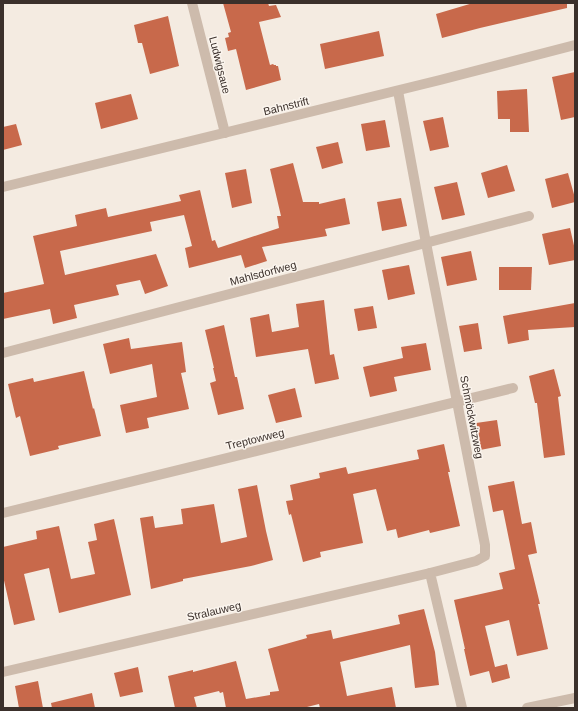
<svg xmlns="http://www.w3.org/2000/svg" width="578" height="711" font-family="Helvetica,sans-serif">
	<rect width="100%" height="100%" fill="#f4ebe1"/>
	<g fill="#c8694b">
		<path d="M223 3H268L269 6 276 5 281 17 259 22 270 65 273 64 274 65H276V66H278L281 80 246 90 236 49 228 51 225 38 229 37 228 33 231 32Z"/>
		<path d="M473 3H567V8L480 28 442 38 436 14Z"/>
		<path d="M168 16 179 66 150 74 142 43H138L134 25Z"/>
		<path d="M379 31 384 56 325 69 320 44Z"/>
		<path d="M575 72V117L561 120 552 77Z"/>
		<path d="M527 89 529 132H510V119H498L497 91Z"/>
		<path d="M131 94 138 119 101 129 95 103Z"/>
		<path d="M443 117 449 147 430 151 423 121Z"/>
		<path d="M385 120 390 147 366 151 361 124Z"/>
		<path d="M16 124 22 145 3 150V127Z"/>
		<path d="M338 142 343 163 322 169 316 147Z"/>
		<path d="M293 163 303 202H319V204L345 198 350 224 325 229 327 236 262 247 267 261 245 268 241 255 189 268 185 248 192 246 184 215 150 222 152 231 60 251 65 275 156 254 168 286 145 294 140 280 116 285 119 295 74 305 77 318 53 324 50 309 3 319V293L44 284 33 236 77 226 75 215 106 208 108 217 181 201 179 195 200 190 212 241 215 240 218 248 279 228 277 216H281L270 169Z"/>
		<path d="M507 165 515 191 488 198 481 173Z"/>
		<path d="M246 169 252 203 232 208 225 173Z"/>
		<path d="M568 173 575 198V202L552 208 545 179Z"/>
		<path d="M457 182 465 215 442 220 434 187Z"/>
		<path d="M401 198 407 226 382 231 377 202Z"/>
		<path d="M570 228 575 250V260L549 265 542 234Z"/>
		<path d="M471 251 477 280 447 286 441 257Z"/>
		<path d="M409 265 415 294 388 300 382 270Z"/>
		<path d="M499 267H532L531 290H499Z"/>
		<path d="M324 300 330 355 334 354 339 379 315 384 308 349 256 357 250 318 269 314 272 332 299 327 296 304Z"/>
		<path d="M575 303V327L528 330 529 340 508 344 503 316Z"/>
		<path d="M373 306 377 328 358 331 354 309Z"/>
		<path d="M478 323 482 349 464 352 459 326Z"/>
		<path d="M224 325 235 377H237L244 409 218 415 210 383 216 381 213 368H214L205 330Z"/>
		<path d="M129 338 131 349 182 342 186 372 181 373 189 409 147 418 149 428 126 433 120 405 157 397 152 364 110 374 103 344Z"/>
		<path d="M426 343 431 370 394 377 397 391 370 397 363 367 403 358 401 347Z"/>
		<path d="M554 369 561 396 558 397 565 455 544 458 537 403H535L529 376Z"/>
		<path d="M84 371 93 409 94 408 101 436 58 446 59 449 30 456 20 416 16 418 8 384 33 378 34 382Z"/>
		<path d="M295 388 302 417 276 423 268 395Z"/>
		<path d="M497 420 501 446 480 450 476 423Z"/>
		<path d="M444 444 450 472H448L460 526 430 533 429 530 398 538 396 529 387 531 376 489 353 494 363 543 320 552 321 557 303 562 291 514 289 515 286 501 293 500 290 485 320 478 319 473 346 467 348 474 419 459 417 450Z"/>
		<path d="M514 481 522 524 531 522 537 553 528 555 540 604H538L548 649 517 656 509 620 485 626 495 667 507 664 510 678 492 683 489 671 470 676 464 649H465L454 600 503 589 499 573 515 569 503 510 493 512 488 486Z"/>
		<path d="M257 485 266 531 273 560 251 566 183 579V581L151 589 140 518 153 516 155 528 183 524 181 509 214 504 221 543 247 537 238 489Z"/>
		<path d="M114 519 131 595 59 613 49 568 24 574 35 620 14 625 3 576V547L37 539 36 531 59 526 71 579 95 574 88 542 97 540 94 524Z"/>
		<path d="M424 609 435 652 439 685 415 688 410 645 340 662 347 696 392 687 396 708H320L319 704 303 708H226L223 692 220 693 219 691 194 697 197 708H175L168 676 193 670V672L236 661 246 699 270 695V692L279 691 268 649 307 638 306 635 331 630 333 639 400 624 398 615Z"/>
		<path d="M138 667 143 692 120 697 114 673Z"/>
		<path d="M38 681 43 708H19L15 686Z"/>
		<path d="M92 693 95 708H52L51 703Z"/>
	</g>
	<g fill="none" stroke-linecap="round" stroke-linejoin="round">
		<g stroke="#cdbbac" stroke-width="10">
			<path d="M192 3 225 133"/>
			<path d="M398 91 426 243 485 545V556L476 561 430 573 462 708"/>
			<path d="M3 187 440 80 575 45"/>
			<path d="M3 353 529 216"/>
			<path d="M3 513 513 388"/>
			<path d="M3 672 430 573"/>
			<path d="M527 708 575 698"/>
		</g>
	</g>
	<g text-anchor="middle" stroke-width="3" stroke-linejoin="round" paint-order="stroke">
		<g font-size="11" fill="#3b302b" stroke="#fbf5ee">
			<text transform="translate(220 65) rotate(76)" y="4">Ludwigsaue</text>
			<text transform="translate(286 106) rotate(-14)" y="4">Bahnstrift</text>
			<text transform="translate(263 273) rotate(-15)" y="4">Mahlsdorfweg</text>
			<text transform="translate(472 417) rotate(79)" y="4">Schmöckwitzweg</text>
			<text transform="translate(255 439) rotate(-14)" y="4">Treptowweg</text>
			<text transform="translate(214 611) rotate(-13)" y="4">Stralauweg</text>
		</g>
	</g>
	<rect width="578" height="711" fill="none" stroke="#3b302b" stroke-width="8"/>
</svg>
